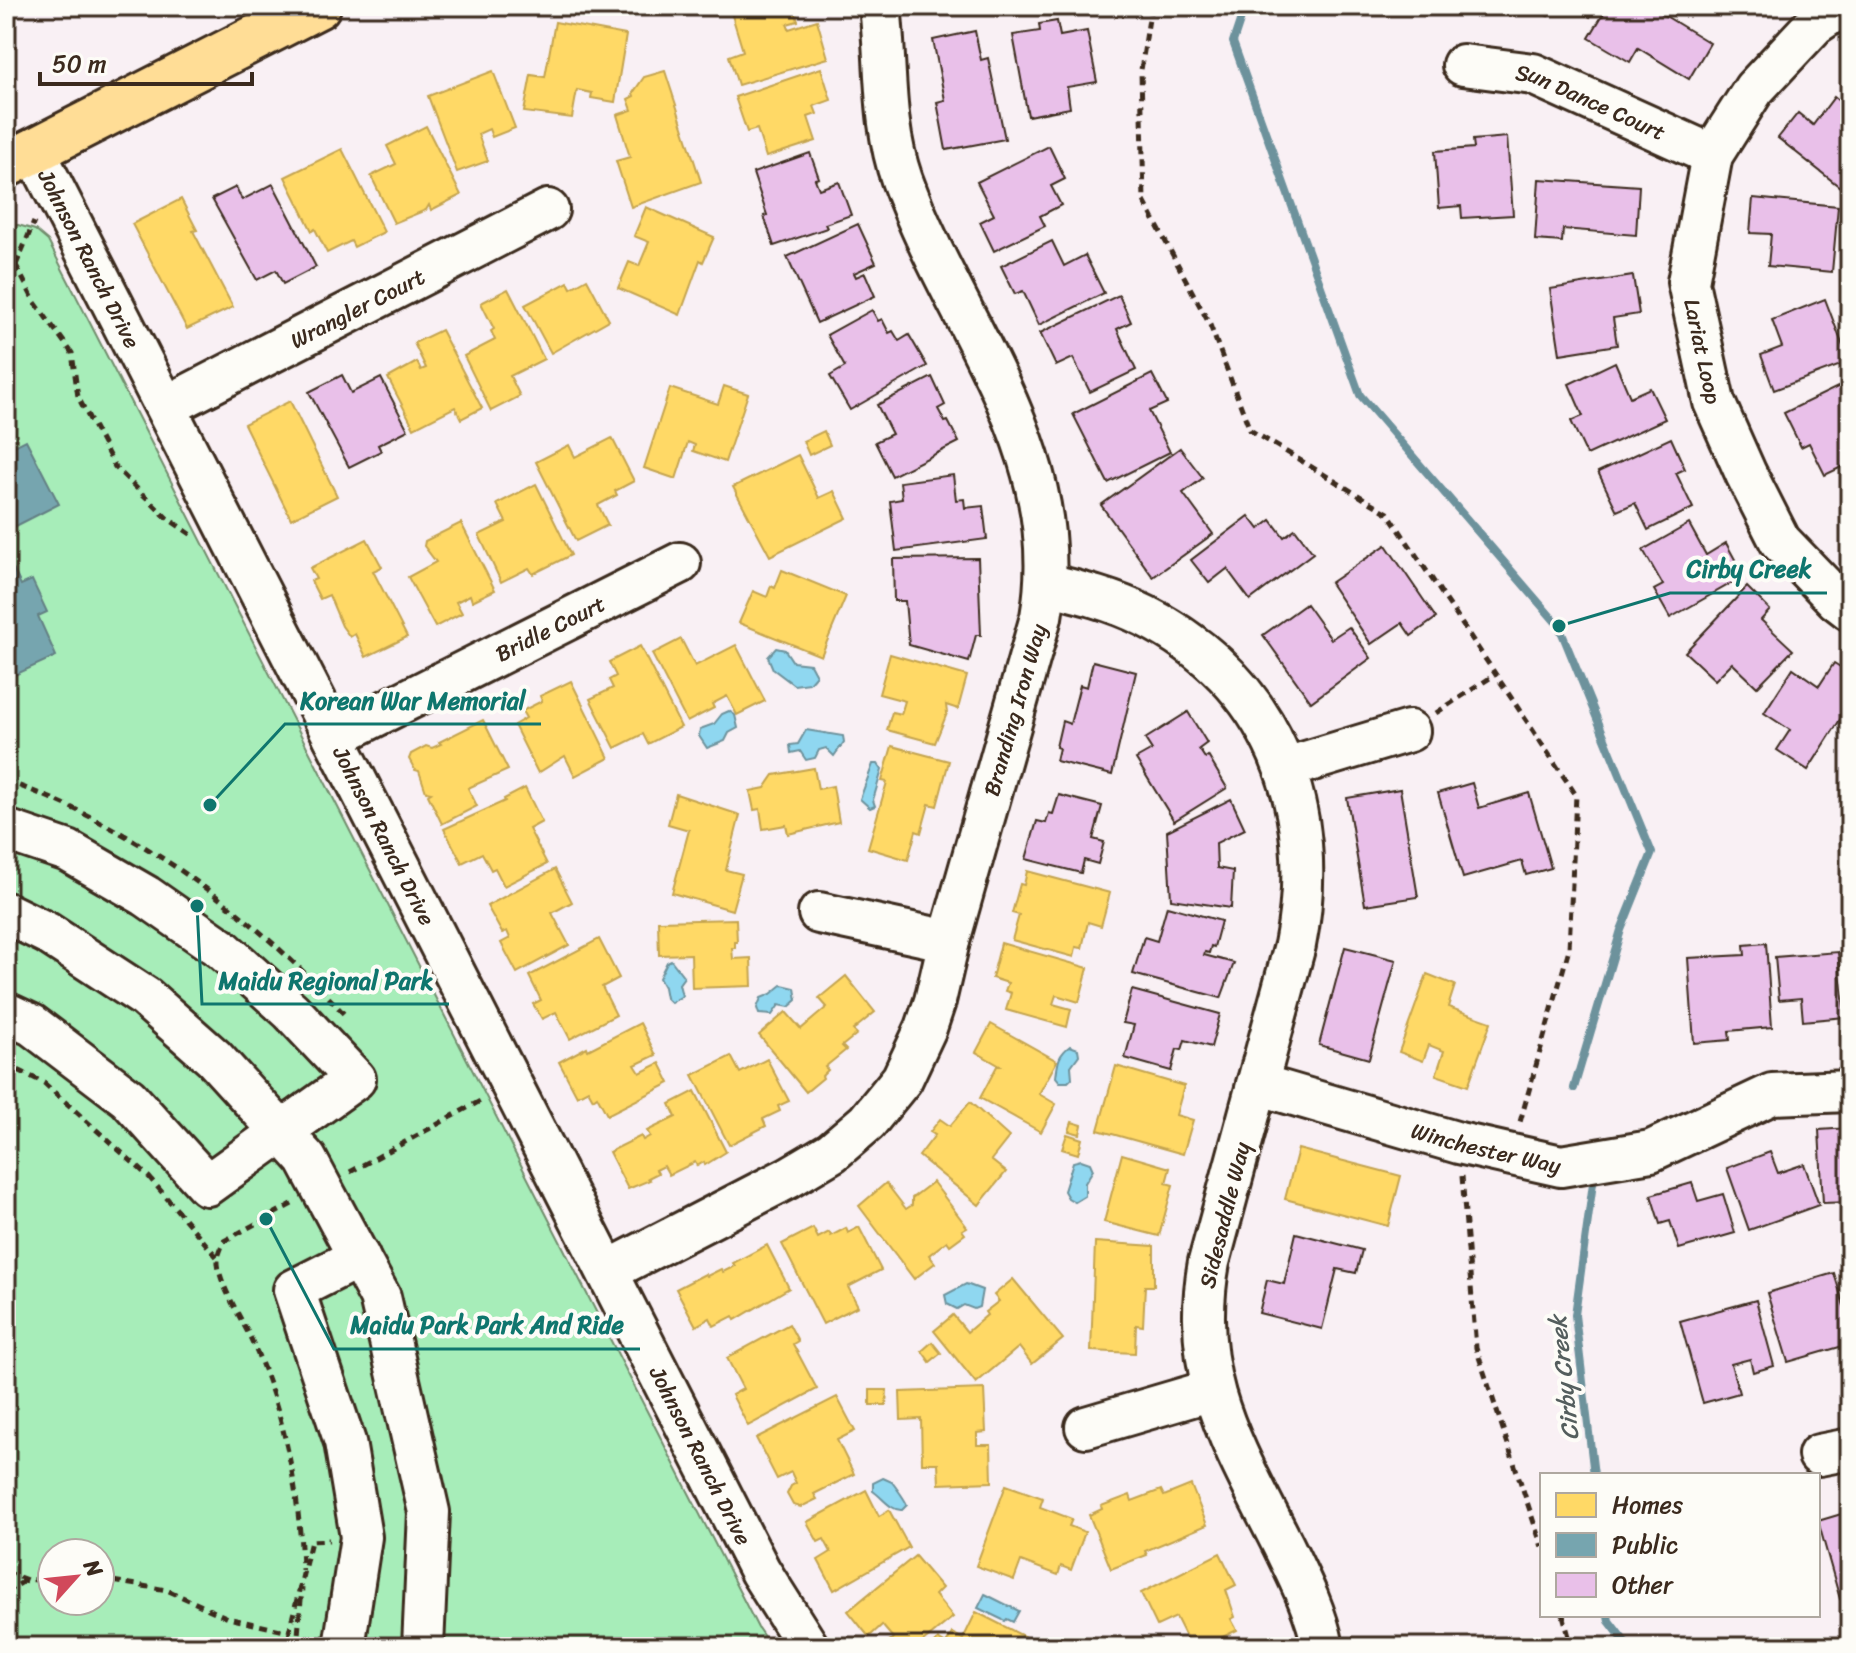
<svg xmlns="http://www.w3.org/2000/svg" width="1856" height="1653" font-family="Sriracha,sans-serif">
	<rect width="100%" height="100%" fill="#f9f0f4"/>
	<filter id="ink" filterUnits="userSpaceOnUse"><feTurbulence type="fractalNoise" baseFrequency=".0125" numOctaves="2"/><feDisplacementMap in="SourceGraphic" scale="16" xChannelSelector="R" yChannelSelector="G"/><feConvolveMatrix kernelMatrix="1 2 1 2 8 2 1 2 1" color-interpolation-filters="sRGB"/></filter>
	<g filter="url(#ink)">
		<path fill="#a7edb9" stroke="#718c6c" stroke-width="2" fill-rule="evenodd" d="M18 225 35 230 48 241 758 1628 771 1647H6V227ZM52 1553H100V1601H52Z"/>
		<g fill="#8fd7f0" stroke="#6d929c" stroke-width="2">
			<path d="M776 648 785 650 793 662 810 664 816 675 809 683 794 685 773 669 768 657Z"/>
			<path d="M729 711 735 715 738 728 729 733 725 741 707 748 699 736 700 729 714 724 722 714Z"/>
			<path d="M806 730 843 736 844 742 834 756 826 748 819 750 815 758 806 760 800 751 791 753 790 745 798 744Z"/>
			<path d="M873 764H878L882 770 873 800 875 806 870 808 860 799Z"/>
			<path d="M671 960 684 977 679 984 682 996 671 1003 666 998 664 987 659 978 667 962Z"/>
			<path d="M782 985 795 988 797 1000 789 1007 779 1005 772 1015 759 1014 757 1008 761 998 771 994Z"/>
			<path d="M1070 1046 1078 1049 1079 1055 1071 1066 1072 1078 1068 1082H1060L1056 1077C1058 1062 1058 1055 1070 1046Z"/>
			<path d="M1081 1160 1090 1163 1093 1170 1085 1183V1196L1075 1202 1068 1198 1064 1191 1073 1162Z"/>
			<path d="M966 1284 982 1290 979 1307 974 1309 964 1305 957 1309 947 1304 945 1295Z"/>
			<path d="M883 1478 892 1482C895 1486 906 1501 907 1505L902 1510C891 1511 882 1497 873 1491V1483Z"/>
			<path d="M985 1594 1019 1611 1013 1622 1007 1619 1005 1621 978 1608Z"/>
		</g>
		<g fill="#ffd966" stroke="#c4a450" stroke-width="2">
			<path d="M752 6H794L798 21 787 24 789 29 817 20 828 58 738 85 729 56 743 51 731 12Z"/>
			<path d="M555 22 626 35 615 102 591 98 592 93 577 90 572 118 524 112 531 75 545 77Z"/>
			<path d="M821 68 831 100 814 106 817 114 808 117 816 141 766 157 757 129 747 132 735 97Z"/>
			<path d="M493 71 515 128 492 137 489 129 478 134 488 161 457 172 428 96Z"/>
			<path d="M665 71 701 182 631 207 616 161 630 157 617 115 632 110 628 99 634 96 633 93 644 77Z"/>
			<path d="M426 126 461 195 431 210 429 205 426 210 394 223 371 176 396 164 387 146Z"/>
			<path d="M342 149 384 232 354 247 351 241 327 253 315 229 312 231 285 177Z"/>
			<path d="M181 199 197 230 193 231 233 307 187 329 132 224Z"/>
			<path d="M646 207 714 237 703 262 700 260 680 315 618 288 629 262 639 266 649 242 634 236Z"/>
			<path d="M587 279 609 320 551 353 525 305 568 282 571 288Z"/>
			<path d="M508 289 544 359 510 376 520 396 491 411 464 356 495 340 491 331 494 329 481 303Z"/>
			<path d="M441 330 482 408 461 419 455 407 414 428 388 378 417 362 421 370 426 368 414 343Z"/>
			<path d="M724 386 748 394 725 462 693 451 695 445 688 442 676 479 644 468 670 388 718 404Z"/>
			<path d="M290 401 337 496 291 519 244 424Z"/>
			<path d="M824 431 830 445 809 455 803 441Z"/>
			<path d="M612 438 634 481 615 491 617 495 598 505 608 525 576 541 536 462 569 445 575 457Z"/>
			<path d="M798 455 819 498 834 491 847 518 770 556 733 487Z"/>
			<path d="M536 484 571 555 533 574 529 568 501 582 479 535 506 522 497 504Z"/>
			<path d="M461 523 495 590 472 601 470 595 456 602 462 613 435 627 408 577 436 562 424 546 425 541Z"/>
			<path d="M367 539 382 567 373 571 407 637 366 657 355 634 350 637 342 626 329 595 320 599 311 581 316 579 310 568Z"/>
			<path d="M782 570 846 596 821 656 739 623 753 591 767 597 771 586 775 588Z"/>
			<path d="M681 639 695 666 736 645 765 701 737 715 727 696 712 704 714 708 687 722 652 654Z"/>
			<path d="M640 646 681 727 648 744 643 734 615 748 590 699 613 688 609 680 616 676 609 662Z"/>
			<path d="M890 654 967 676 958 709 946 705 947 713 935 743 887 730 892 712 901 714 905 701 879 694Z"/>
			<path d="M571 681 609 758 575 776 565 756 538 773 514 725 526 718 522 711 542 701 540 696Z"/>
			<path d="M483 720 508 770 468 788 477 806 442 824 428 795 431 793 426 792 419 771 415 770 409 759 411 754 426 746 432 748 441 744 439 742Z"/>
			<path d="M892 746 949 761 937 806 929 804 921 833 916 831 908 860 868 848 887 782 882 781Z"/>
			<path d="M814 768 818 789 833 786 839 822 788 834 786 825 763 829 760 809 754 810 750 791 765 788 774 775Z"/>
			<path d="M525 788 542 822 529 829 547 864 504 886 495 868 491 870 482 853 462 863 444 829 505 801 504 799Z"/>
			<path d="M676 794 740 815 726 870 742 874 732 910 672 893 689 830 668 824Z"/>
			<path d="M555 869 572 902 552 913 569 945 517 973 501 943 510 938 507 931 502 933 487 906Z"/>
			<path d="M1027 871 1110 893 1101 926 1088 922 1082 948 1076 947 1074 957 1012 940 1019 915 1012 913 1020 884 1024 885Z"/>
			<path d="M736 919 737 942H735V948H732L733 959 751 958 752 986 692 988 691 954 659 955 658 921Z"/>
			<path d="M599 939 619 978 602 987 616 1015 570 1039 556 1012 542 1019 533 1004 541 1000 529 976Z"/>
			<path d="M1001 943 1088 968 1079 1002 1056 995 1053 1004 1071 1009 1067 1027 1006 1010 1011 993 1005 991 1008 983 992 978Z"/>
			<path d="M1427 974 1455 985 1448 1007 1491 1022 1468 1086 1436 1075 1444 1051 1429 1045 1423 1061 1399 1052Z"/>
			<path d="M846 976 875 1012 853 1030 857 1034 842 1046 846 1050 825 1067 828 1070 822 1076 823 1078 806 1092 759 1035 786 1012 801 1029 827 1007 819 998Z"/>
			<path d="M640 1023 656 1055 635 1065 640 1073 660 1063 670 1083 607 1115 597 1096 593 1099 588 1090 577 1096 559 1062 587 1047 588 1050Z"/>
			<path d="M991 1024 1057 1061 1039 1094 1056 1104 1041 1132 980 1098 997 1066H1000L976 1052Z"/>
			<path d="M731 1056 740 1073 767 1059 789 1101 778 1106 780 1111 763 1119 766 1126 729 1145 693 1075Z"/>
			<path d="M1116 1066 1184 1086 1176 1115 1193 1120 1183 1154 1098 1130Z"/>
			<path d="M695 1091 726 1152 705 1165 704 1162 697 1166 695 1162 669 1175 664 1166 656 1170 658 1173 648 1178 650 1180 628 1189 609 1152 641 1136 643 1140 650 1136 647 1131 676 1117 670 1104Z"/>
			<path d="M970 1102 1009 1137 991 1160 1006 1172 979 1205 919 1156 935 1135 930 1132 940 1119 950 1126Z"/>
			<path d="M1072 1122 1082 1125 1080 1134 1069 1131Z"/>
			<path d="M1067 1134 1082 1139 1078 1154 1062 1149Z"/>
			<path d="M1298 1149 1401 1176 1388 1226 1285 1199Z"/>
			<path d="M1122 1154 1170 1168 1166 1183 1173 1185 1159 1236 1104 1222Z"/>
			<path d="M933 1182 967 1227 962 1230 965 1234 950 1245 947 1241 929 1255 935 1263 914 1279 859 1206 886 1183 906 1209 912 1205V1198Z"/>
			<path d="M859 1227 881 1270 848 1287 858 1306 823 1324 782 1244 813 1228 818 1238 829 1232 831 1236 846 1228 848 1233Z"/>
			<path d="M1095 1242 1154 1246V1286H1145L1143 1326 1136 1325 1135 1353 1091 1351Z"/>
			<path d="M767 1245 789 1288 735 1320 733 1316 714 1326 710 1318 696 1326 676 1289 705 1274 707 1276 721 1269 723 1272 735 1266 733 1263Z"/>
			<path d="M1013 1279 1063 1339 1032 1364 1019 1347 976 1383 934 1331 953 1315 967 1332 987 1315 985 1312 999 1301 994 1295Z"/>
			<path d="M789 1324 798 1341 793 1344 817 1389 748 1426 732 1395 743 1389 727 1358Z"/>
			<path d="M932 1342 941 1353 930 1362 922 1351Z"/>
			<path d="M984 1389 986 1432 977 1433V1445H991L992 1482 939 1484 938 1463H922L921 1419 901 1420 900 1392Z"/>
			<path d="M870 1390H887L886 1405H870Z"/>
			<path d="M837 1397 855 1431 837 1440 854 1474 814 1494 817 1499 801 1507 793 1505 787 1494 791 1486 796 1483 791 1472 777 1479 756 1438Z"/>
			<path d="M1006 1485 1043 1498 1040 1507 1072 1519 1069 1526 1085 1532 1071 1570 1061 1566 1058 1575 1021 1561 1014 1580 976 1566Z"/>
			<path d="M1191 1485 1207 1525 1145 1551 1147 1555 1111 1569 1089 1515 1102 1509 1101 1506 1130 1495 1132 1501 1161 1490 1164 1496Z"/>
			<path d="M866 1490 879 1516 889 1510 909 1547 834 1590 818 1560 831 1552 824 1539 818 1542 807 1522Z"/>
			<path d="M1220 1553 1236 1585 1226 1590 1235 1617 1231 1619 1237 1630 1202 1647H1191L1176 1617 1157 1626 1141 1593Z"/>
			<path d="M915 1556 942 1588 935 1595 953 1617 917 1647H890L887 1643 893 1638 882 1625 869 1637 848 1611Z"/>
			<path d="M976 1612 1033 1641 1030 1647H932L938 1639 946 1644 952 1633 963 1639Z"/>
		</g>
		<g fill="#76a5af" stroke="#648084" stroke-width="2">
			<path d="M26 440 59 504 6 531V450Z"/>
			<path d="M6 555 21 585 32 580 47 612 38 616 56 656 6 679Z"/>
		</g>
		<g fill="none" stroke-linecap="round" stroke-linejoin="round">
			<g stroke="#6d929c" stroke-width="8">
				<path d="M1245 6 1233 42 1360 395 1559 626 1652 853 1621 930 1574 1088"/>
				<path d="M1593 1183 1575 1315 1594 1475"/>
				<path d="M1608 1615 1609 1621 1629 1647"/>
			</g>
		</g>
		<g fill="#e9c0e9" stroke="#3b2a1e" stroke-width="2">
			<path d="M1352 6H1386L1385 12 1352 10Z"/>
			<path d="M1525 6H1552L1548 16Z"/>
			<path d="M1566 6H1595L1590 17Z"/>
			<path d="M1608 6H1649L1710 43 1689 79 1638 48 1630 62 1589 38Z"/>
			<path d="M1057 21 1060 36 1087 31 1097 82 1067 87 1070 108 1028 116 1013 35 1040 31 1039 24Z"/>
			<path d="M975 31 981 60 988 58 1005 139 946 150 937 102 945 100 933 40Z"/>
			<path d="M1834 97 1850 110V174L1840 187 1778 138 1798 113 1813 125Z"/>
			<path d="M1507 137 1513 215 1462 218 1461 206 1439 208 1435 151 1474 148 1473 140Z"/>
			<path d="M1049 146 1065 179 1051 186 1061 205 1040 216 1045 226 994 251 980 222 994 215 977 182Z"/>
			<path d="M810 153 819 178 815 179 819 189 839 182 851 215 825 224 827 228 774 246 764 216 767 215 753 173Z"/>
			<path d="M1539 179 1639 186 1636 235 1563 229 1562 242 1535 240Z"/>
			<path d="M273 184 316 267 283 284 276 270 257 280 212 199 236 187 242 200Z"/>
			<path d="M1753 198 1838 206 1832 272 1768 266 1771 234 1750 233Z"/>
			<path d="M858 224 876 263 854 273 856 277 865 273 875 296 817 323 787 257Z"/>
			<path d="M1052 241 1064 266 1085 255 1104 293 1039 325 1023 291 1015 294 1001 266Z"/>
			<path d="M1633 276 1639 314 1613 318 1617 345 1560 354 1550 289Z"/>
			<path d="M1119 295 1131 322 1117 329 1136 370 1090 392 1073 358 1056 366 1040 333Z"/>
			<path d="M1825 299 1849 362 1774 390 1761 355 1782 347 1772 320Z"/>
			<path d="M872 310 878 321 882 319 889 333 893 331 899 341 909 335 927 366 850 410 830 376 845 367 827 335Z"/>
			<path d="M1615 362 1630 397 1650 388 1665 419 1587 455 1571 421 1583 416 1569 384Z"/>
			<path d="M1152 374 1167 403 1149 411 1170 452 1108 483 1073 414Z"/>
			<path d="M342 375 351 393 381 378 408 430 378 445 381 451 349 467 309 392Z"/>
			<path d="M932 377 945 405 938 409 945 422 948 421 959 442 892 476 875 442 892 434 877 405Z"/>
			<path d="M1850 381V463L1825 475 1809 443 1801 447 1784 413Z"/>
			<path d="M1671 438 1685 469 1676 473 1693 508 1648 530 1635 503 1617 511 1598 472Z"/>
			<path d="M1180 448 1203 478 1183 493 1213 534 1153 577 1101 505Z"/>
			<path d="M953 475 956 500 964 499 965 508 983 506 987 539 896 551 890 501 902 499 900 482Z"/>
			<path d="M1249 516 1259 529 1271 520 1284 537 1295 529 1313 553 1250 600 1227 569 1209 583 1191 560Z"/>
			<path d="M1689 524 1706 555 1726 543 1744 576 1670 618 1654 590 1663 585 1643 550Z"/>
			<path d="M1386 545 1436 618 1411 636 1402 623 1371 644 1330 583Z"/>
			<path d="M978 558 981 635H976L969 662 909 645 905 601H894L893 559Z"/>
			<path d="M1747 587 1770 610 1761 620 1793 650 1757 687 1732 663 1715 680 1685 652Z"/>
			<path d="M1306 604 1331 639 1349 627 1371 658 1311 702 1263 635Z"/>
			<path d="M1093 661 1136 672 1112 775 1056 761 1059 748 1056 747 1062 721 1070 724 1080 685 1087 687Z"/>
			<path d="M1834 663 1850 673V704L1808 770 1777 750 1790 730 1764 713 1793 668 1819 686Z"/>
			<path d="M1188 712 1207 743 1199 749 1205 758 1208 756 1227 788 1174 821 1136 759 1152 750 1145 739Z"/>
			<path d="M1472 783 1479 808 1529 793 1551 868 1526 875 1522 861 1463 878 1438 793Z"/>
			<path d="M1400 789 1418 897 1365 905 1347 798Z"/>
			<path d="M1059 795 1102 806 1093 839 1104 842 1098 864 1084 860 1081 873 1026 859 1037 821 1046 823 1049 813 1053 814Z"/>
			<path d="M1231 799 1245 829 1216 843 1217 868 1233 871 1231 908 1171 899 1167 831Z"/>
			<path d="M1167 906 1221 921 1214 947 1211 946 1209 953 1205 952 1204 955 1234 963 1221 998 1133 974 1144 937 1157 941Z"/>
			<path d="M1766 943 1772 1027 1729 1031 1730 1040 1694 1043 1688 958 1745 955 1744 945Z"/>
			<path d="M1345 947 1396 960 1369 1059 1319 1045Z"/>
			<path d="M1838 952 1845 1017 1803 1021 1801 998 1779 1000 1775 957Z"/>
			<path d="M1132 990 1220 1014 1211 1047 1185 1040 1182 1050 1177 1049 1171 1071 1125 1058 1134 1025 1123 1023Z"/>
			<path d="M1850 1128V1202L1823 1203 1819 1130Z"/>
			<path d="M1770 1152 1778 1173 1804 1164 1819 1205 1749 1230 1727 1168Z"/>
			<path d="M1692 1183 1698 1201 1723 1194 1735 1233 1679 1249 1670 1221 1660 1224 1651 1195Z"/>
			<path d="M1296 1233 1362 1250 1356 1273 1337 1269 1322 1329 1259 1313 1267 1280 1284 1284Z"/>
			<path d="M1834 1273 1850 1326V1344L1788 1362 1767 1293Z"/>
			<path d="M1756 1300 1774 1366 1753 1372 1750 1359 1731 1364 1739 1393 1703 1403 1680 1321Z"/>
			<path d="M1848 1512 1850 1519V1596L1840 1599 1818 1521Z"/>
		</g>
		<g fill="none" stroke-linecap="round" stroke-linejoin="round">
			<g stroke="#3b2a1e" stroke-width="46">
				<g id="minor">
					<path id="s1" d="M1842 6 1815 24 1754 89 1712 155 1688 282 1714 402 1746 474 1780 541 1837 600 1850 610"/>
					<path id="s2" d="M1463 65 1533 74 1712 155"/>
					<path id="s3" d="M34 150 760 1571 808 1647"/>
					<path id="s4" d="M167 406 548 210"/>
					<path d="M1046 584C1080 592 1113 600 1145 616 1274 681 1322 808 1295 945L1209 1262C1188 1377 1234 1447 1283 1545 1299 1578 1316 1611 1323 1647"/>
					<path id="s5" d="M334 737 680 563"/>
					<path d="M1286 768 1409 731"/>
					<path d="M6 830 68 851 146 896 222 949 291 1011 355 1079 207 1185 128 1098 32 1025 6 1013"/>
					<path d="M6 913 47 933 145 997 214 1058 306 1159 380 1297 429 1512 423 1647"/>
					<path d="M819 913 949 941"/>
					<path id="s6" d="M1257 1084 1459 1143 1561 1166 1651 1151 1772 1094 1850 1091"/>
					<path id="s7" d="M608 1271 788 1178 832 1152 867 1122 902 1079 926 1028 935 1001 949 941 1041 617C1070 452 955 326 902 180 882 124 887 64 880 6"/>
					<path d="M1086 1427 1212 1390"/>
					<path d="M1819 1455 1850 1449"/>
					<path d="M344 1647 361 1537 345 1442 294 1290 359 1257"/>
				</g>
			</g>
			<g stroke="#3b2a1e" stroke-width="50">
				<path id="major" d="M6 165 318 6"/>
			</g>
			<g stroke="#3b2a1e" stroke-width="5" stroke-dasharray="8 6" stroke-linecap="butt">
				<path d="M1151 6 1141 70 1144 201 1210 325 1250 430 1388 513 1576 795 1569 949 1520 1122"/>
				<path d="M16 265 34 301 72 353 78 397 115 467 167 518 192 535"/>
				<path d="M16 265 34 222"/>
				<path d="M6 266 16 265"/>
				<path d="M1436 713 1496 674"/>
				<path d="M6 781C136 826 252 913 344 1014"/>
				<path d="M6 1064 44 1083 149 1177 217 1257"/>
				<path d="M350 1172 482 1100"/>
				<path d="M1462 1176 1476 1348 1542 1547"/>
				<path d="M292 1204 224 1241C222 1246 219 1253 218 1258 216 1280 241 1317 250 1337 284 1408 300 1493 302 1570"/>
				<path d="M6 1572 27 1580 52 1579"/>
				<path d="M100 1579 167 1590 228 1618 289 1632 311 1541 329 1540"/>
				<path d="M6 1592 26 1580"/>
				<path d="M1563 1615 1572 1647"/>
				<path d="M297 1647 302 1588"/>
			</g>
			<use href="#minor" stroke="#fdfcf7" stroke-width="40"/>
			<use href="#major" stroke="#ffdd96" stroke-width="44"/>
		</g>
	</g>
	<g text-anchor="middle" stroke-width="8" stroke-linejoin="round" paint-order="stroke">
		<g font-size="22" fill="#3b2a1e" stroke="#fdfcf7">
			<text dy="8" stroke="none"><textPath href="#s2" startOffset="134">Sun Dance Court</textPath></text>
			<text dy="8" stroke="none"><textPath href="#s3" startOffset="122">Johnson Ranch Drive</textPath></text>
			<text dy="8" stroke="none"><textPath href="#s4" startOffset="214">Wrangler Court</textPath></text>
			<text dy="8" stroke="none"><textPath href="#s1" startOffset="400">Lariat Loop</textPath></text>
			<text dy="8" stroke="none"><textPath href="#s5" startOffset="242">Bridle Court</textPath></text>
			<text dy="8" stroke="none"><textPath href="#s7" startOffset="742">Branding Iron Way</textPath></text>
			<text dy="8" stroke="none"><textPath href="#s3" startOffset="770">Johnson Ranch Drive</textPath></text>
			<text dy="8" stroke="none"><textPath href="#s6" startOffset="238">Winchester Way</textPath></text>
			<text transform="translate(1224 1215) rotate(-76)" y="8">Sidesaddle Way</text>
			<text dy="8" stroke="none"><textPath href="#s3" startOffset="1466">Johnson Ranch Drive</textPath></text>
		</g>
		<g font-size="24" font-style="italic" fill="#545e5d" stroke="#fdfcf7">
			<text transform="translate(1564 1378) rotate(-96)" y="8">Cirby Creek</text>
		</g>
	</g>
	<path fill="none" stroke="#0f766e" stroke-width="3" d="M1559 626L1670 593H1827M210 805L285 724H541M197 906L202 1004H449M266 1219L334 1349H640"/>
	<g fill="#0f766e" stroke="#fdfcf7" stroke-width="3">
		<circle cx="1559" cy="626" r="8"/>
		<circle cx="210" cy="805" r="8"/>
		<circle cx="197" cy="906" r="8"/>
		<circle cx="266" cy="1219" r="8"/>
	</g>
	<g font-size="24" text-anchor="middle" font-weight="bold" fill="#0f766e" stroke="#fdfcf7" stroke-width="8" stroke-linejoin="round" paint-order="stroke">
		<text x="1749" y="577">Cirby Creek</text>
		<text x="413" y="709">Korean War Memorial</text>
		<text x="326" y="989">Maidu Regional Park</text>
		<text x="487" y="1333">Maidu Park Park And Ride</text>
	</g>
	<rect width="1856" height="1653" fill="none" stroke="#fdfcf7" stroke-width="32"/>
	<rect x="16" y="16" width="1824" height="1621" fill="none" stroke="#3b2a1e" stroke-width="3" filter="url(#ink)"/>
	<rect x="1540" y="1473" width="280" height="144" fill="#fdfcf7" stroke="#afa8a0" stroke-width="2"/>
	<rect x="1556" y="1493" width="40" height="24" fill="#ffd966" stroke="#afa8a0" stroke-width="2"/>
	<text x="1612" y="1513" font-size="24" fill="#3b2a1e">Homes</text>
	<rect x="1556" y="1533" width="40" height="24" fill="#76a5af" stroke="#afa8a0" stroke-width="2"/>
	<text x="1612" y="1553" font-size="24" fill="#3b2a1e">Public</text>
	<rect x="1556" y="1573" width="40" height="24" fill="#e9c0e9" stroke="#afa8a0" stroke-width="2"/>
	<text x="1612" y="1593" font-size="24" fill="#3b2a1e">Other</text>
	<g transform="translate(76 1577) rotate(63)"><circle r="38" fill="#fdfcf7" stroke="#afa8a0" stroke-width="2"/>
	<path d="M0-6L14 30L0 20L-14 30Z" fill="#d1495b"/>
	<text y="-12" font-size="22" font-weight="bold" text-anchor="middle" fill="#3b2a1e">N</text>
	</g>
	<path d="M40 72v12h212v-12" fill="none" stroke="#3b2a1e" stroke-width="4"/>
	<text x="52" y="72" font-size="24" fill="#3b2a1e" stroke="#fdfcf7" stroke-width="6" paint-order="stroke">50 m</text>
</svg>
